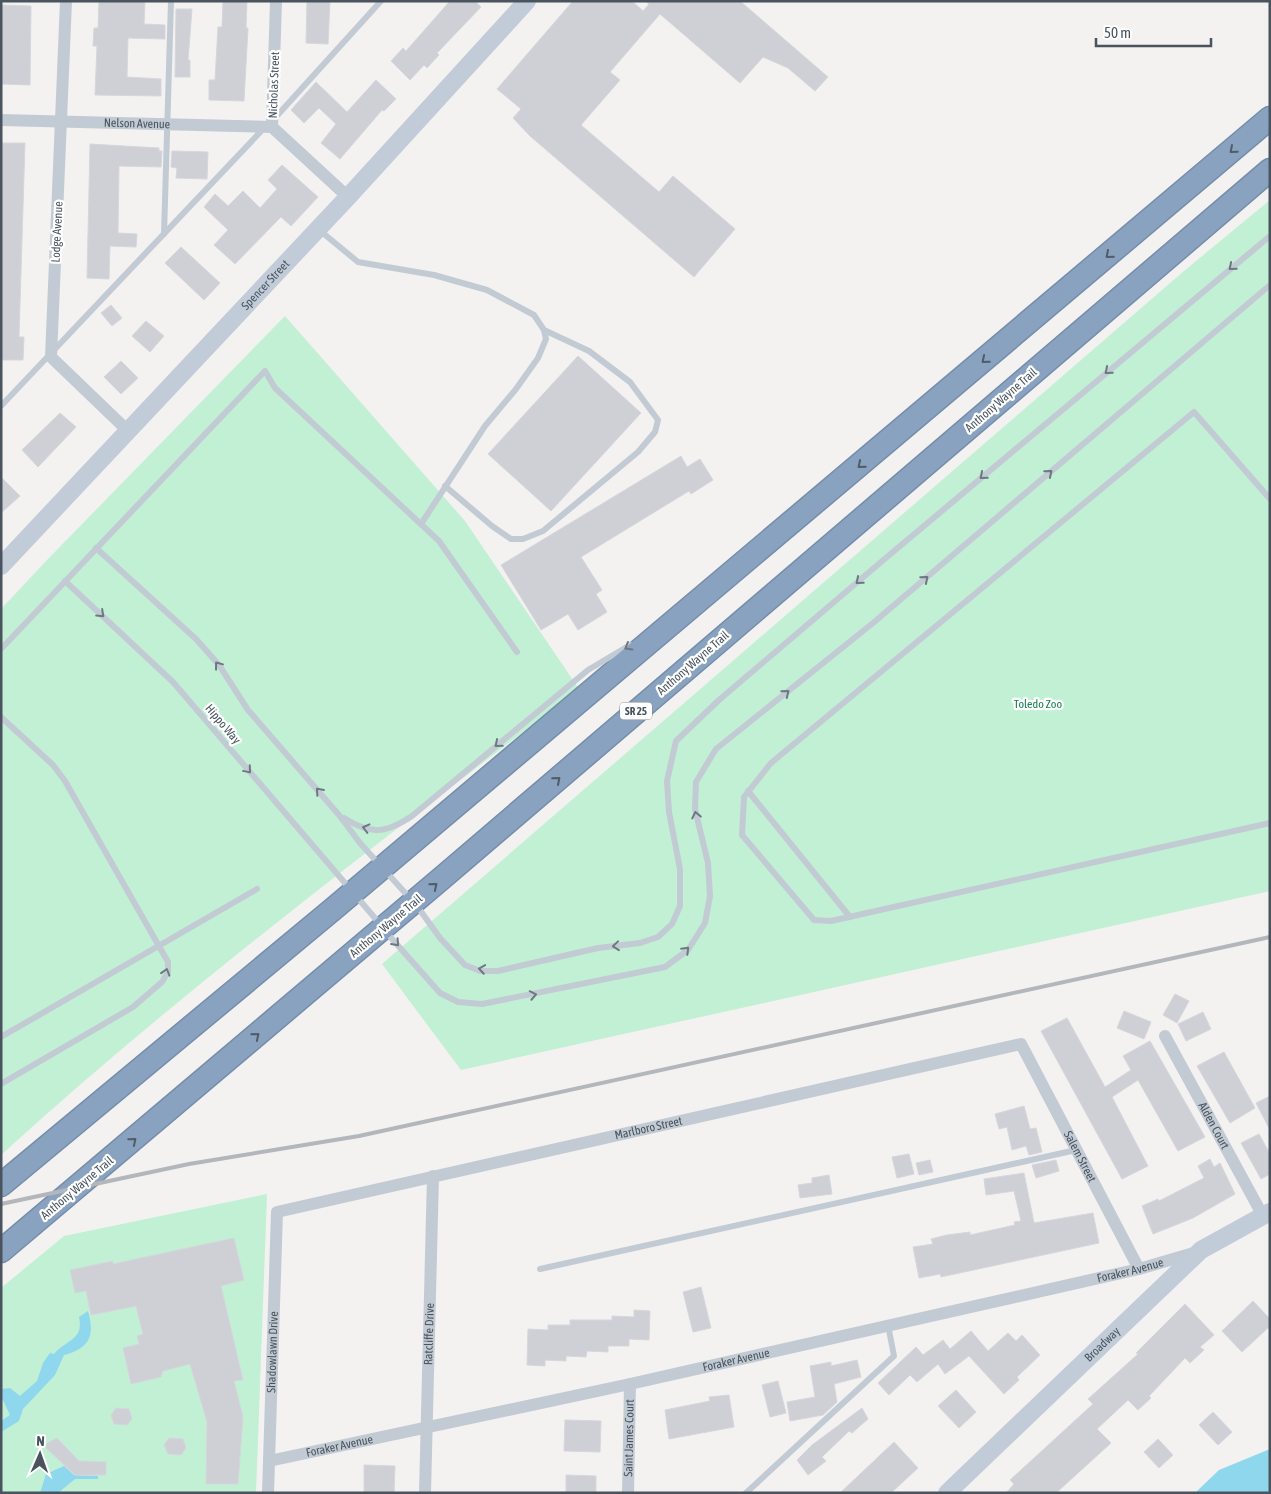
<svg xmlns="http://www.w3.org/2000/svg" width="1271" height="1494" font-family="'Asap Condensed',sans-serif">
	<rect width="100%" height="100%" fill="#f4f1f1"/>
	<g fill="#c1f0d4">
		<path d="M1270 200V891L461 1070 382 964 1184 271Z"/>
		<path d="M285 316 465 521 579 689C383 840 184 988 1 1155V609L48 559Z"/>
		<path d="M267 1194 256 1493H1V1288L64 1236Z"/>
	</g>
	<g fill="#8ed7ed">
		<path d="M88 1311C95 1336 90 1348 64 1355L55 1375 23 1409 19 1421 1 1432V1421L10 1415 1 1396V1389L10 1388 20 1396 37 1381 43 1363 50 1353 54 1354C67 1339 84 1340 79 1317Z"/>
		<path d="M1270 1449V1493H1195L1219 1470Z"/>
		<path d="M64 1466 74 1475 98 1476V1479H75L58 1493H40L46 1474Z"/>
	</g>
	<g fill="#ced0d6" stroke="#d5d7dd">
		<path d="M99 1H145L144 24 165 25V39L128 38 127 77 161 79V96L95 95 97 46H93L94 28H98Z"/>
		<path d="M223 1H247L246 28H248L244 101 209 100V80H215L218 27H222Z"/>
		<path d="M307 1H330L328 44 306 43Z"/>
		<path d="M450 1H475L481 7 437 53 439 55 427 68 424 65 410 80 391 61 403 48 406 51Z"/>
		<path d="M573 1H632L643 11 649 4 645 1H740L828 77 815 91 788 68 763 57 740 83 660 14 610 72 620 80 581 125 659 192 673 176 735 229 694 277 530 136 513 118 521 109 497 89Z"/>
		<path d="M1 5 31 6 30 85 1 84Z"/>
		<path d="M176 9H192L188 60H190V77H175Z"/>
		<path d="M376 80 396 99 384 111 382 110 340 159 321 143 336 124 319 108 304 123 291 110 316 82 347 112Z"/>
		<path d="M1 143H25L19 337H24L23 360H1Z"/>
		<path d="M90 144 159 148V151H162L161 167 119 166 118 233 137 234 136 247 110 246 109 279 87 278Z"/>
		<path d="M172 151 208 152 207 179 176 178 177 168 171 167Z"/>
		<path d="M282 165 318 197 291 226 281 217 235 264 214 245 228 230 204 207 215 194 228 206 243 191 260 208 277 189 268 180Z"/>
		<path d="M181 247 220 283 204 300 165 263Z"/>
		<path d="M111 305 122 318 112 326 101 313Z"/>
		<path d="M146 321 164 336 150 352 132 336Z"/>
		<path d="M578 356 641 413 551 511 488 454Z"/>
		<path d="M121 361 138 378 121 394 104 377Z"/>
		<path d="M60 413 76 427 38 467 22 450Z"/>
		<path d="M681 456 687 467 700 459 713 480 691 494 689 491 581 557 602 590 596 594 607 612 578 630 568 614 541 630 501 565Z"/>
		<path d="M1 477 20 496 1 513Z"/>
		<path d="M1175 994 1189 1001 1177 1023 1163 1015Z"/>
		<path d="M1124 1011 1151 1022 1144 1039 1117 1028Z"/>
		<path d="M1203 1012 1211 1029 1186 1041 1178 1024Z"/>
		<path d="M1067 1018 1105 1087 1131 1070 1123 1056 1150 1041 1205 1137 1178 1151 1138 1080 1112 1097 1148 1166 1122 1179 1041 1031Z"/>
		<path d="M1224 1052 1255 1108 1230 1123 1197 1066Z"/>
		<path d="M1270 1096V1130L1256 1103Z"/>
		<path d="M1024 1106 1030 1129 1036 1128 1042 1152 1029 1155 1026 1146 1012 1150 1007 1127 999 1129 995 1114Z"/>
		<path d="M1259 1134 1270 1154V1174L1261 1179 1241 1143Z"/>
		<path d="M909 1154 914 1174 897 1178 892 1157Z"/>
		<path d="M1210 1159 1214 1167 1220 1163 1235 1194 1193 1218 1153 1234 1142 1206 1158 1199 1159 1201 1204 1178 1198 1166Z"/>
		<path d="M930 1160 933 1172 919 1175 916 1163Z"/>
		<path d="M1056 1160 1059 1171 1036 1178 1032 1165Z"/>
		<path d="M1024 1173 1034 1223 1093 1213 1099 1243 941 1277 940 1274 919 1278 913 1247 933 1244 931 1239 947 1235 970 1232V1235L1015 1225 1014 1222 1021 1221 1014 1191 986 1195 984 1179Z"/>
		<path d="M829 1175 832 1194 800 1198 798 1185 812 1183V1178Z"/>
		<path d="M234 1238 244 1280 221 1286 243 1380 234 1381 243 1417 238 1484H206L207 1422 190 1364 163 1371 161 1377 131 1384 123 1348 139 1344 137 1336 143 1334 136 1306 91 1315 86 1291 75 1293 70 1270 113 1261V1264Z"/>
		<path d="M701 1287 711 1328 693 1332 683 1292Z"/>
		<path d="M1253 1301 1270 1319V1326L1242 1352 1222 1331Z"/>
		<path d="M1185 1304 1214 1335 1200 1347 1204 1350 1190 1363 1185 1358 1149 1396 1151 1398 1138 1410 1128 1400 1097 1429 1111 1443 1056 1493H1006L1014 1484 1010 1480 1093 1404 1088 1399 1138 1354 1136 1353Z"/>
		<path d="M634 1310 650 1311 649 1340 629 1339V1346H608V1352L587 1351 586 1357 566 1356V1361L545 1360V1366L527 1365 528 1329 548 1330V1325H570V1320H612V1316L634 1317Z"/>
		<path d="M971 1331 988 1351 1008 1333 1016 1341 1022 1335 1040 1355 1017 1377 1019 1380 1004 1394 969 1356 945 1374 938 1364 917 1382 910 1375 889 1395 878 1383 916 1347 923 1355 943 1340 950 1349Z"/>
		<path d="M857 1360 861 1377 834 1384 837 1402 823 1415 790 1421 787 1402 815 1397 810 1366 831 1362V1366Z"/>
		<path d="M778 1381 786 1413 770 1417 762 1385Z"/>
		<path d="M956 1390 976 1412 959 1428 938 1406Z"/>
		<path d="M729 1395 734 1427 669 1439 665 1410 710 1401 709 1397Z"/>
		<path d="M116 1408 129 1409 132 1419 127 1425 114 1424 111 1415Z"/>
		<path d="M862 1408 868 1419 852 1433 849 1431 822 1457 826 1461 808 1475 797 1460 812 1445Z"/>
		<path d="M1213 1412 1232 1432 1218 1445 1199 1425Z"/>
		<path d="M565 1420 601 1421 600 1452 564 1451Z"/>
		<path d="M57 1438 79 1461 106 1462V1475H75L45 1447 46 1444Z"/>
		<path d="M169 1438 183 1439 186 1448 181 1455 168 1454 164 1445Z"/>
		<path d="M1158 1439 1173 1455 1159 1468 1144 1452Z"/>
		<path d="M894 1442 918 1468 891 1493H840Z"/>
		<path d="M364 1465 395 1466 394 1493H364Z"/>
		<path d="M566 1475 596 1476V1493H566Z"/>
	</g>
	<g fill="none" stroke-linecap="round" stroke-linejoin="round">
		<g stroke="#748dab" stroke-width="25">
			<g id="highway">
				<path d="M1 1185 332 910 1270 118"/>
				<path d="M1 1251 442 878 1270 170"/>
			</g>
		</g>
		<g stroke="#c2cbd3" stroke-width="6">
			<path d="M274 119 381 1"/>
			<path d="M318 229 358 262 434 275 487 290 534 315 544 330 546 339 538 358 516 389 485 426 421 524"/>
			<path d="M164 234 171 1"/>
			<path d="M1 406 265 127"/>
			<path d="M445 486 492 526 511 539H523L543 531 638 452 655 432 658 420 630 382 589 351 544 330"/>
			<path d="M1270 499 1194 412 771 763 744 797 742 835 814 920 831 921 1270 823"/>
			<path d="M96 548 196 639 219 665 248 710 339 815 360 843 417 906 440 938 465 965 480 971H498L598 948 640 943 658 937 672 924 680 906V869L669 812 667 781 676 741 719 700 881 562 1270 236"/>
			<path d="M65 581 173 682 380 924"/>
			<path d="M1 649 265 371 275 388 439 541 517 652"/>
			<path d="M1 717 53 765 65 781 168 962V972L162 982 133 1007 1 1084"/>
			<path d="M748 791 850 917"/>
			<path d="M344 818C371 835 385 834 412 816L588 670 630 645"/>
			<path d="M386 932 440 993 458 1002 482 1004 665 967 688 950 705 923 710 896 708 863 695 809 696 782 716 749 873 623 1270 285"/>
			<path d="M1 1037 257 889"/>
			<path d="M540 1269 1076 1150"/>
			<path d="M746 1493 894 1356 888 1325"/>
		</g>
		<g stroke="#c2cbd3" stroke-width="12">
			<path d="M66 1 51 357 127 430"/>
			<path d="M276 1 272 127 348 197"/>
			<path id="s1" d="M1 120 272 127"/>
			<path id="s2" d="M1165 1036 1263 1216"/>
			<path id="s3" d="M269 1461 630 1384 1139 1269 1197 1252"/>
			<path id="s4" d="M268 1493 277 1212 1021 1044 1139 1269"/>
			<path id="s5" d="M425 1493 433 1176"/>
			<path id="s6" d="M628 1493 630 1384"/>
		</g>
		<g stroke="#c2ccd8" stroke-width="18">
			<path id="s7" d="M1 566 348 197 527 1"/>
			<path id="s8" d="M947 1493 1201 1250 1270 1212"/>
		</g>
		<use href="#highway" stroke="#89a2bf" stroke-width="22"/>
		<path stroke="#b3b6bb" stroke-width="4" d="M1 1204 189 1164 359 1136 1270 937"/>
	</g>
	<defs><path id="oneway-chevron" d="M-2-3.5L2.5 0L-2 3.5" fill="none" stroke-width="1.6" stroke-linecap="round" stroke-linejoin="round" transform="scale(1.25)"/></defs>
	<g stroke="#4f5c69">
		<use href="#oneway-chevron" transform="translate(1233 150) rotate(139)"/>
		<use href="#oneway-chevron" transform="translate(1109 255) rotate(139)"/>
		<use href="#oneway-chevron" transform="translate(985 360) rotate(140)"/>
		<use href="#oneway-chevron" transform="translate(861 465) rotate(140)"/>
		<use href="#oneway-chevron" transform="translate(557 780) rotate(-41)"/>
		<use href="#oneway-chevron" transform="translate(434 886) rotate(-40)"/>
		<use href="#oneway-chevron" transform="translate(256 1036) rotate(-40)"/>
		<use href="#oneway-chevron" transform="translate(133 1141) rotate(-40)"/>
	</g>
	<g stroke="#6d7882">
		<use href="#oneway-chevron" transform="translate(1232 267) rotate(140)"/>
		<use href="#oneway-chevron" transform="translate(1108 371) rotate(140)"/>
		<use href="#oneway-chevron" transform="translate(1049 473) rotate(-40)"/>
		<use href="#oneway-chevron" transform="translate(983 476) rotate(140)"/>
		<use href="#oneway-chevron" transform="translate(925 579) rotate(-40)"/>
		<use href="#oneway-chevron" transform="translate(859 581) rotate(140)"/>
		<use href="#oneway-chevron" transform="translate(101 614) rotate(43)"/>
		<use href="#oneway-chevron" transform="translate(628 647) rotate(150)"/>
		<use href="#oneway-chevron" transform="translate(218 665) rotate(-127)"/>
		<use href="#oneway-chevron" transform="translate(786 693) rotate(-39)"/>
		<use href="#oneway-chevron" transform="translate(498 744) rotate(140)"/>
		<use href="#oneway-chevron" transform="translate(248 770) rotate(50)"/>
		<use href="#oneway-chevron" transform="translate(319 791) rotate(-131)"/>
		<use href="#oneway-chevron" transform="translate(696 815) rotate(-102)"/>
		<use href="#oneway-chevron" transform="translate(366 828) rotate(-166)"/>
		<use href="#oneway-chevron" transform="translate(396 943) rotate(48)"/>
		<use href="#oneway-chevron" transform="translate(616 946) rotate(174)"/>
		<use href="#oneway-chevron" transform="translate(686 950) rotate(-45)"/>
		<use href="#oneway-chevron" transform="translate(482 969) rotate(-171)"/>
		<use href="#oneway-chevron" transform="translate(166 972) rotate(-73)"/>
		<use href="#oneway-chevron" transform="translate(533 995) rotate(-11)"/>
	</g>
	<g text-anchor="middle" stroke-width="4.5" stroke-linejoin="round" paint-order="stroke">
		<rect fill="#fff" stroke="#80878f" stroke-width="1" x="620" y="702.5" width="32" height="17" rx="4"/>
		<g font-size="11" font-weight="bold" fill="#49545f">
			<text x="636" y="715">SR 25</text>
		</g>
		<g font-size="12" fill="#49545f" stroke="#fff">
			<text transform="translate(274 85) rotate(-88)" y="4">Nicholas Street</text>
			<text dy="4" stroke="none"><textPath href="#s1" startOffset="136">Nelson Avenue</textPath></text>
			<text transform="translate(57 232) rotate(-87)" y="4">Lodge Avenue</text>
			<text dy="4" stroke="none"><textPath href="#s7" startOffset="386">Spencer Street</textPath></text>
			<text transform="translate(1001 400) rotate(-41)" y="4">Anthony Wayne Trail</text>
			<text transform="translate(693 663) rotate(-41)" y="4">Anthony Wayne Trail</text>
			<text transform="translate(223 724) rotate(50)" y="4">Hippo Way</text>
			<text transform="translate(386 926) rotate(-40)" y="4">Anthony Wayne Trail</text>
			<text dy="4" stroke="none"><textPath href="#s2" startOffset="102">Alden Court</textPath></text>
			<text dy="4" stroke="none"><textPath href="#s4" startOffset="662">Marlboro Street</textPath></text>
			<text dy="4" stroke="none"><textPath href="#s4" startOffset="1171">Salem Street</textPath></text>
			<text transform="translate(77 1188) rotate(-40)" y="4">Anthony Wayne Trail</text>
			<text dy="4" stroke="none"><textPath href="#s3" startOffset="882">Foraker Avenue</textPath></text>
			<text dy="4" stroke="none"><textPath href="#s5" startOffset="159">Ratcliffe Drive</textPath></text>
			<text dy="4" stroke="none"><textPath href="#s8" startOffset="215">Broadway</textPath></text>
			<text dy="4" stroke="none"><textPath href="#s4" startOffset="141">Shadowlawn Drive</textPath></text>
			<text dy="4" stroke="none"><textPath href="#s3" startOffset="478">Foraker Avenue</textPath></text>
			<text dy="4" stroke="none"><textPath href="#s6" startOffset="55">Saint James Court</textPath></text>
			<text dy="4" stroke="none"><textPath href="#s3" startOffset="72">Foraker Avenue</textPath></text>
		</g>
		<g font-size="12" fill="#17824f" stroke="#fff">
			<text x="1038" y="708">Toledo Zoo</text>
		</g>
	</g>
	<rect width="1271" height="1494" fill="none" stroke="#49545f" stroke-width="5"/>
	<g transform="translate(40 1454) rotate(2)" stroke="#ffffff" stroke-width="4" paint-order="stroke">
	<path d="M0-4L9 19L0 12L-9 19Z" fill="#49545f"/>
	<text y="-8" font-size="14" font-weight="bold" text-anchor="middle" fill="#49545f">N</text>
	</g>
	<path d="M1096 38v8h115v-8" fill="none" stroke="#49545f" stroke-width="2.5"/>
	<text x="1104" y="38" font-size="15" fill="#49545f" stroke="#ffffff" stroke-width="4" paint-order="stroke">50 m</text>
</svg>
